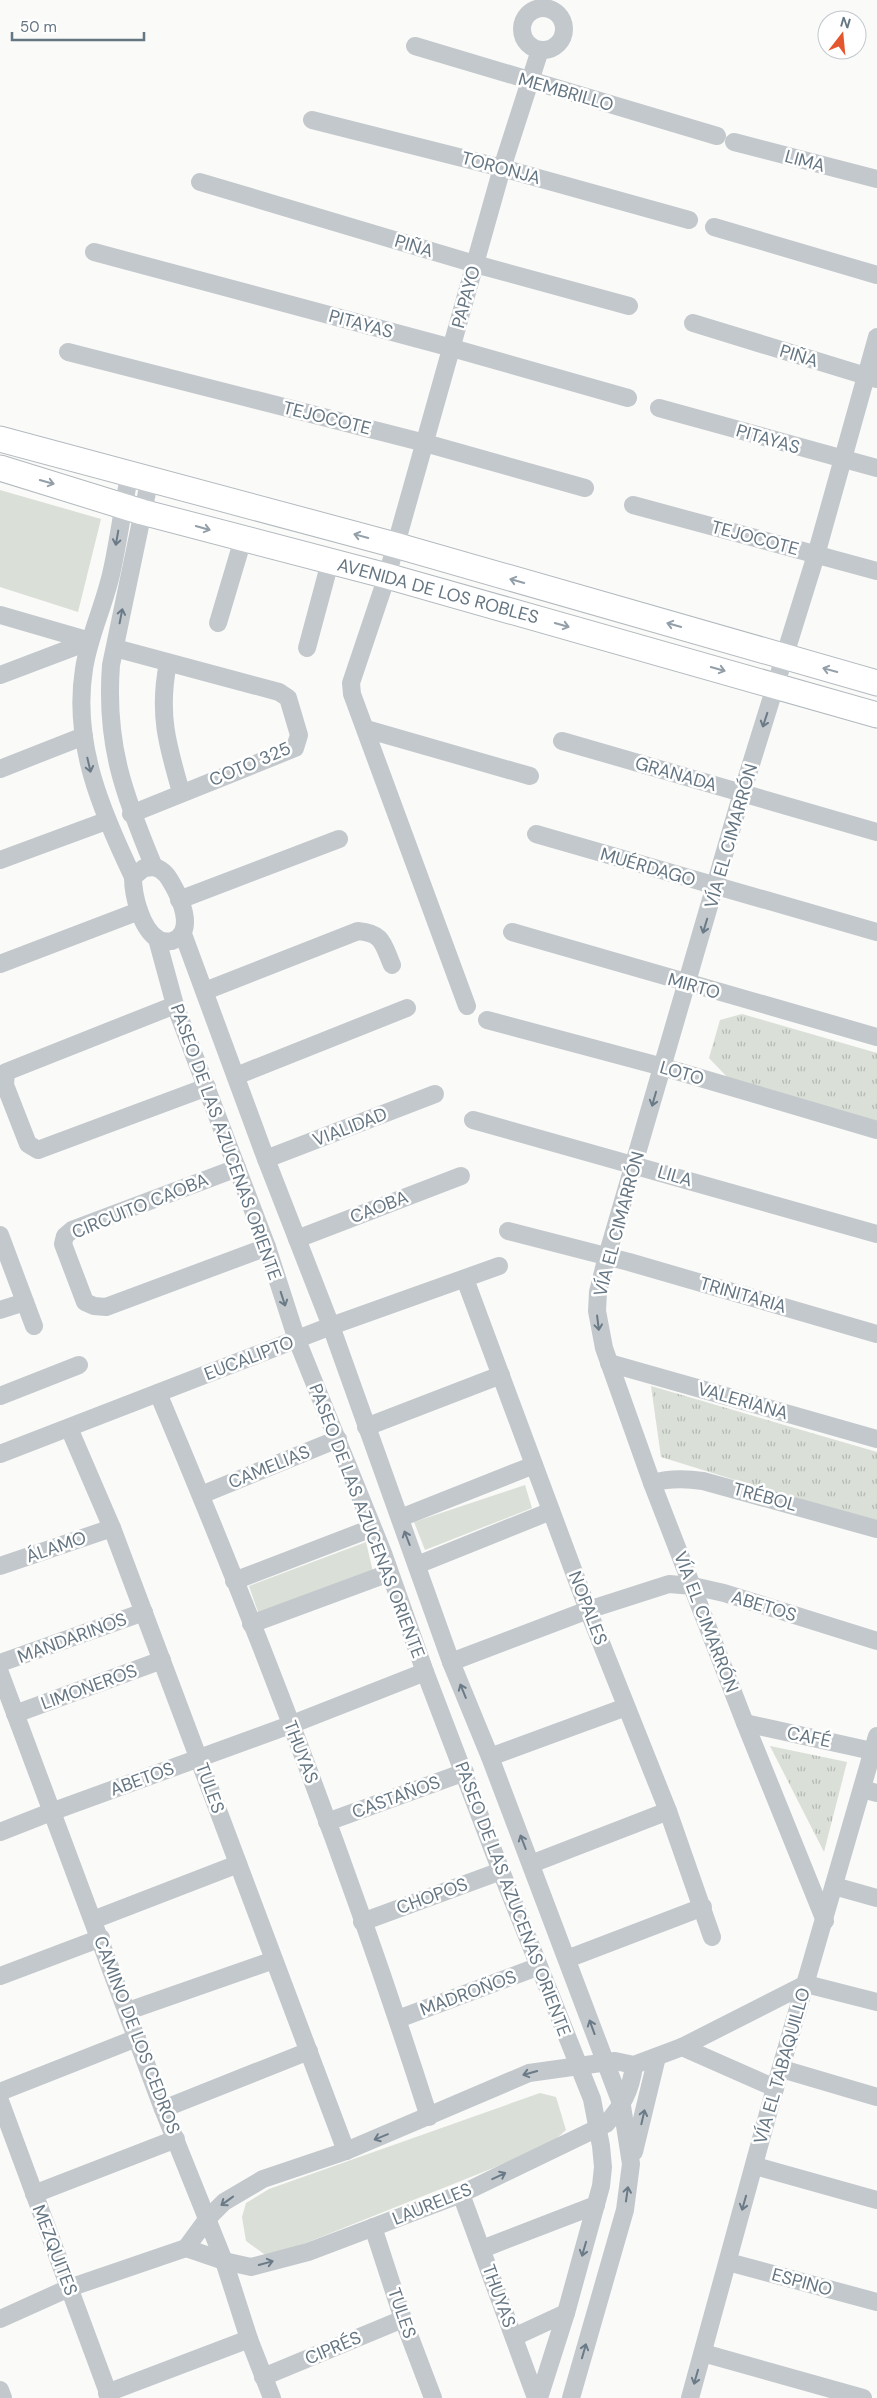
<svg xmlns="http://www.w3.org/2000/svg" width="877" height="2398" font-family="'DM Sans',sans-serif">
	<defs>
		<pattern id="park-tufts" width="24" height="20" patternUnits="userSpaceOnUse" patternTransform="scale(1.25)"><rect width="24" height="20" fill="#dadfd7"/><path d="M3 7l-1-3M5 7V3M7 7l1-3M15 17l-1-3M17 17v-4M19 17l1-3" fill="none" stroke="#b4b9b4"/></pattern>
	</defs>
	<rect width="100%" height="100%" fill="#fafaf8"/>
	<g fill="#dadfd7">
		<path d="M0 490 101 519 78 612 0 587Z"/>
		<path d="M525 1485 532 1508 425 1550 414 1522Z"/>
		<path d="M366 1542 373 1572 258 1612 249 1586Z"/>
		<path d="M540 2093 556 2097 566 2130 548 2146 281 2253 264 2254 246 2241 242 2217 246 2203 269 2189Z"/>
	</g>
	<g fill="url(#park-tufts)">
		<path d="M742 1014 877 1053V1124L729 1079 709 1058 720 1020Z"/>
		<path d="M651 1386 877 1452V1520L787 1496 661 1457Z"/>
		<path d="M770 1746 847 1762 824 1852Z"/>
	</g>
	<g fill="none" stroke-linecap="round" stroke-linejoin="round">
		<g stroke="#b3babf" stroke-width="27">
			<g id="secondary">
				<path d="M0 439 395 545 877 683"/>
				<path d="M0 468 142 512 387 576 877 715"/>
			</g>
		</g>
		<g stroke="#c3c8cc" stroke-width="18">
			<circle cx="543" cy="29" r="21"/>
			<path d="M415 46 717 136"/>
			<path d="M312 120 502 168 689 220"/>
			<path d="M734 142 877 179"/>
			<path d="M200 182 475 264 629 306"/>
			<path d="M714 227 877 275"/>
			<path d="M94 252 452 348 628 398"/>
			<path d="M693 323 876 379"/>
			<path d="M68 352 425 443 585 488"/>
			<path d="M659 408 877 468"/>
			<path d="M130 473C123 505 119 538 112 570 105 604 89 635 84 669 72 743 102 812 133 877"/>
			<path d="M150 478 111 665C105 744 124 795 154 867"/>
			<path d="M633 505 877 571"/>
			<path d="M0 615 90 641"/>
			<path d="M218 623 243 539"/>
			<path d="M115 648 279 692 288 698 299 735 295 748 131 814"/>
			<path d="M307 648 330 562"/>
			<path d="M168 663C158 713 167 744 181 792"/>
			<path d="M0 675 90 641"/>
			<path d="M366 729 530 776"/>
			<path d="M562 741 877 832"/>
			<path d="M0 769 84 736"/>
			<path d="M536 834 877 932"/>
			<path d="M0 860 106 821"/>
			<path d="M154 867C166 870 170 880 176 891 183 905 194 934 172 941 167 942 162 942 158 939 141 929 133 895 133 877L144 868Z"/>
			<path d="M179 900 339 839"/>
			<path d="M512 932 877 1037"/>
			<path d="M183 934 266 1159 331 1326 451 1662 490 1757 622 2106 631 2164 625 2210 571 2398"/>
			<path d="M157 939 175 1005 267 1247 297 1340 383 1553 425 1672 501 1871 592 2099 601 2146 603 2167 601 2186 566 2313 539 2398"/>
			<path d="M0 964 139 911"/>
			<path d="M205 991 358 931C383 933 383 944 392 965"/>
			<path d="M175 1005 6 1072 5 1085 28 1144 38 1150 207 1087"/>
			<path d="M467 1006 352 694 351 683 387 576 502 168 540 50"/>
			<path d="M487 1020 663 1067 877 1130"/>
			<path d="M236 1076 407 1008"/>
			<path d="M473 1120 877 1234"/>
			<path d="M266 1159 435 1094"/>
			<path d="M237 1168 72 1230 65 1236 63 1244 85 1302 94 1306 106 1307 267 1247"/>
			<path d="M508 1231 629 1262 877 1334"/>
			<path d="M0 1235 34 1326"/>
			<path d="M297 1239 461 1176"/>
			<path d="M465 1279 588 1610 668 1811 712 1937"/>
			<path d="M0 1310 25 1302"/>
			<path d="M609 1363 877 1439"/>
			<path d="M158 1393C258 1630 351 1872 429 2117"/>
			<path d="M0 1396 79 1365"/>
			<path d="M366 1427 501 1375"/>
			<path d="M69 1428 112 1528 346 2151"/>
			<path d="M0 1454 331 1326 499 1266"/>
			<path d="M652 1483C669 1478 684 1478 703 1481L877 1529"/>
			<path d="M201 1495 338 1439"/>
			<path d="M400 1518 534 1465"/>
			<path d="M417 1565 551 1511"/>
			<path d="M0 1566 112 1528"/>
			<path d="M234 1581 372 1528"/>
			<path d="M251 1624 389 1573"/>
			<path d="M451 1662 588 1610 669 1584 693 1586 724 1593 877 1641"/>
			<path d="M0 1663 144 1612"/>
			<path d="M0 1673 163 2109 224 2261 249 2339 272 2398"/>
			<path d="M15 1714 162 1660"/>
			<path d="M745 1723 872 1751"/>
			<path d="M490 1757 626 1707"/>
			<path d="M862 1789 877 1793"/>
			<path d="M327 1822 465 1772"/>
			<path d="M0 1832 51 1812 290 1725 425 1672"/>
			<path d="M531 1864 668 1811"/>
			<path d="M834 1886 877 1898"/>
			<path d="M93 1920 238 1864"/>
			<path d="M825 1921 745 1723 652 1483 604 1348 597 1311 598 1292 607 1256 742 793 816 555 877 337"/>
			<path d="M362 1922 501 1871"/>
			<path d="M567 1959 703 1907"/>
			<path d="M0 1976 101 1938"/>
			<path d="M128 2011 274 1960"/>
			<path d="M398 2019 537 1967"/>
			<path d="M682 2047 775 2088"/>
			<path d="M782 2069 877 2097"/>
			<path d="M0 2092 137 2038"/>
			<path d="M0 2101 110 2398"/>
			<path d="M163 2109 309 2051"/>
			<path d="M634 2152 657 2057"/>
			<path d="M755 2166 877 2200"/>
			<path d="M34 2194 176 2139"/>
			<path d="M461 2194 536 2398"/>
			<path d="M373 2227 403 2319 433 2398"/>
			<path d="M186 2248 224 2261 251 2267 308 2252 461 2194 606 2124C622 2106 631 2091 634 2065"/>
			<path d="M482 2249 596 2205"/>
			<path d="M728 2262 877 2302"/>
			<path d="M0 2319 69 2288 186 2248 208 2218 224 2202 263 2179 346 2151 529 2073 615 2061 634 2065 682 2047 806 1984 877 2002"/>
			<path d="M514 2337 566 2313"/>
			<path d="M703 2353 863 2398"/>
			<path d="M263 2377 403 2319"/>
			<path d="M0 2390 3 2398"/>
			<path d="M107 2393 249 2339"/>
			<path d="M690 2398 775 2088 877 1736"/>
		</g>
		<use href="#secondary" stroke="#fff" stroke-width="25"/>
	</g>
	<defs><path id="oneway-shaft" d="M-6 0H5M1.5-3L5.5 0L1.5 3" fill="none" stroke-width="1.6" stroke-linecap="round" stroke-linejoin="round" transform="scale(1.25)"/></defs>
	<g stroke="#939fa8">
		<use href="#oneway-shaft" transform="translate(47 482) rotate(16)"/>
		<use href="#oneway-shaft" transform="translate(203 528) rotate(16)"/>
		<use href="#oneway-shaft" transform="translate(361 536) rotate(-165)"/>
		<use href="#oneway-shaft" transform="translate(517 581) rotate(-164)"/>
		<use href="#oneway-shaft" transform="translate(562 625) rotate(16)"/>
		<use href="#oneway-shaft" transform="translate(674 625) rotate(-164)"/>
		<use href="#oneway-shaft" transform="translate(718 669) rotate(16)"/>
		<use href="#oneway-shaft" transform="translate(830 670) rotate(-165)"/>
	</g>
	<g stroke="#6a7a87">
		<use href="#oneway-shaft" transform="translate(117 538) rotate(100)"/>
		<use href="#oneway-shaft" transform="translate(121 616) rotate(-79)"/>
		<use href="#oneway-shaft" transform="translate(765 720) rotate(108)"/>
		<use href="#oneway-shaft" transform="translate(89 765) rotate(77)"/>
		<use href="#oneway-shaft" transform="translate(705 926) rotate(107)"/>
		<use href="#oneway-shaft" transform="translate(654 1099) rotate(106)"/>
		<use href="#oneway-shaft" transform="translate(283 1299) rotate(72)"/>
		<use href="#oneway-shaft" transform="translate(598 1323) rotate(83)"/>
		<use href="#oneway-shaft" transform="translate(407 1538) rotate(-111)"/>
		<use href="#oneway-shaft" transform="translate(463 1691) rotate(-112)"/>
		<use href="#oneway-shaft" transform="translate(523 1842) rotate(-111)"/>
		<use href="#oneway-shaft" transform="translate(592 2027) rotate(-110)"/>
		<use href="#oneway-shaft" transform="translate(530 2073) rotate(164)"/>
		<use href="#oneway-shaft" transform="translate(643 2117) rotate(-77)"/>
		<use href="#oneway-shaft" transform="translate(381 2137) rotate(158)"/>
		<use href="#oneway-shaft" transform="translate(499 2176) rotate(-25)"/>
		<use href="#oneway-shaft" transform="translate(627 2194) rotate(-82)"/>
		<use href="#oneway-shaft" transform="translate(227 2201) rotate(144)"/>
		<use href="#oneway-shaft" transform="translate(744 2203) rotate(106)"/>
		<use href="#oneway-shaft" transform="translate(584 2249) rotate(106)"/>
		<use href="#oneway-shaft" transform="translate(266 2263) rotate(-15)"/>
		<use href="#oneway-shaft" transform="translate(584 2351) rotate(-74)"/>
		<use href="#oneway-shaft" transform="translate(696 2377) rotate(106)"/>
	</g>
	<g text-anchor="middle" stroke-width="5" stroke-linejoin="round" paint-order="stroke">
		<g font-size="18" fill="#657683" stroke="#fff">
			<text transform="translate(566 92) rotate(16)" y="6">MEMBRILLO</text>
			<text transform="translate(805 161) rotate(15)" y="6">LIMA</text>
			<text transform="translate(501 168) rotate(15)" y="6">TORONJA</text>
			<text transform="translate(414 246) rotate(17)" y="6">PIÑA</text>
			<text transform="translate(466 297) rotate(-75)" y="6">PAPAYO</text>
			<text transform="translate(361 324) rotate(15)" y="6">PITAYAS</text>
			<text transform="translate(799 356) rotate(17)" y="6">PIÑA</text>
			<text transform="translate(327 418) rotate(14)" y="6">TEJOCOTE</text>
			<text transform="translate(768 439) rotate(16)" y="6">PITAYAS</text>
			<text transform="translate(755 538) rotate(15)" y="6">TEJOCOTE</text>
			<text transform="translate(438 591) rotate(15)" y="6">AVENIDA DE LOS ROBLES</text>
			<text transform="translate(250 764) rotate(-23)" y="6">COTO 325</text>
			<text transform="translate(676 774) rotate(16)" y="6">GRANADA</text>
			<text transform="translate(731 836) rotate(-74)" y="6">VÍA EL CIMARRÓN</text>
			<text transform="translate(648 867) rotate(16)" y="6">MUÉRDAGO</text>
			<text transform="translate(694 986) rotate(16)" y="6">MIRTO</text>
			<text transform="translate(682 1073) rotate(16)" y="6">LOTO</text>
			<text transform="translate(350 1127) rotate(-21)" y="6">VIALIDAD</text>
			<text transform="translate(226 1142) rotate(70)" y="6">PASEO DE LAS AZUCENAS ORIENTE</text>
			<text transform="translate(675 1176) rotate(16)" y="6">LILA</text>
			<text transform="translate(140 1206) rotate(-22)" y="6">CIRCUITO CAOBA</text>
			<text transform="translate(379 1207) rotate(-21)" y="6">CAOBA</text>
			<text transform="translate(619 1224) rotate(-75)" y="6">VÍA EL CIMARRÓN</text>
			<text transform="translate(743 1295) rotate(16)" y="6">TRINITARIA</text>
			<text transform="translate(249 1358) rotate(-21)" y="6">EUCALIPTO</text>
			<text transform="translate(743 1401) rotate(16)" y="6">VALERIANA</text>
			<text transform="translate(269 1467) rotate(-22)" y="6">CAMELIAS</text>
			<text transform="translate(765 1497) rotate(15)" y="6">TRÉBOL</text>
			<text transform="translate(367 1521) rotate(69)" y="6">PASEO DE LAS AZUCENAS ORIENTE</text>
			<text transform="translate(56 1547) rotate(-19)" y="6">ÁLAMO</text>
			<text transform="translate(764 1606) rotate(17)" y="6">ABETOS</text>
			<text transform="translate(588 1608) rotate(69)" y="6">NOPALES</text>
			<text transform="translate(706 1622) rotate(69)" y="6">VÍA EL CIMARRÓN</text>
			<text transform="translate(72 1638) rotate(-20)" y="6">MANDARINOS</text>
			<text transform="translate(89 1687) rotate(-20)" y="6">LIMONEROS</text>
			<text transform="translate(809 1737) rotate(12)" y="6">CAFÉ</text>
			<text transform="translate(301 1752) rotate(69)" y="6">THUYAS</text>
			<text transform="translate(142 1779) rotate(-20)" y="6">ABETOS</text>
			<text transform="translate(210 1788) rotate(70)" y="6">TULES</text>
			<text transform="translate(396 1797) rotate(-20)" y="6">CASTAÑOS</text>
			<text transform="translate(432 1896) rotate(-20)" y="6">CHOPOS</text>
			<text transform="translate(513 1899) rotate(69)" y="6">PASEO DE LAS AZUCENAS ORIENTE</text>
			<text transform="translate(468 1993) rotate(-20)" y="6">MADROÑOS</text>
			<text transform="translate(137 2035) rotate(69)" y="6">CAMINO DE LOS CEDROS</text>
			<text transform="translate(782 2066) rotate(-74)" y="6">VÍA EL TABAQUILLO</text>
			<text transform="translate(432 2204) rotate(-22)" y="6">LAURELES</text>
			<text transform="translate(55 2250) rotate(69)" y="6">MEZQUITES</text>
			<text transform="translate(802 2282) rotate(15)" y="6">ESPINO</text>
			<text transform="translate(499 2296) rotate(70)" y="6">THUYAS</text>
			<text transform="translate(402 2313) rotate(71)" y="6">TULES</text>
			<text transform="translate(333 2348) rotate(-23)" y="6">CIPRÉS</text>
		</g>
	</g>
	<g transform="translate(842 35) rotate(16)"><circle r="24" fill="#ffffff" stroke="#c1c8cd"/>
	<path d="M0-4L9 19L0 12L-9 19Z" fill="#e4572e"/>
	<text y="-8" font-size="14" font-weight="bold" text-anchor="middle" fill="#657683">N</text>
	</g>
	<path d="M12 32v8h132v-8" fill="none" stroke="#657683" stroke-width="2.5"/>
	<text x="20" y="32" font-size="15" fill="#657683" stroke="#ffffff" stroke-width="4" paint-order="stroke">50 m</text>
</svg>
